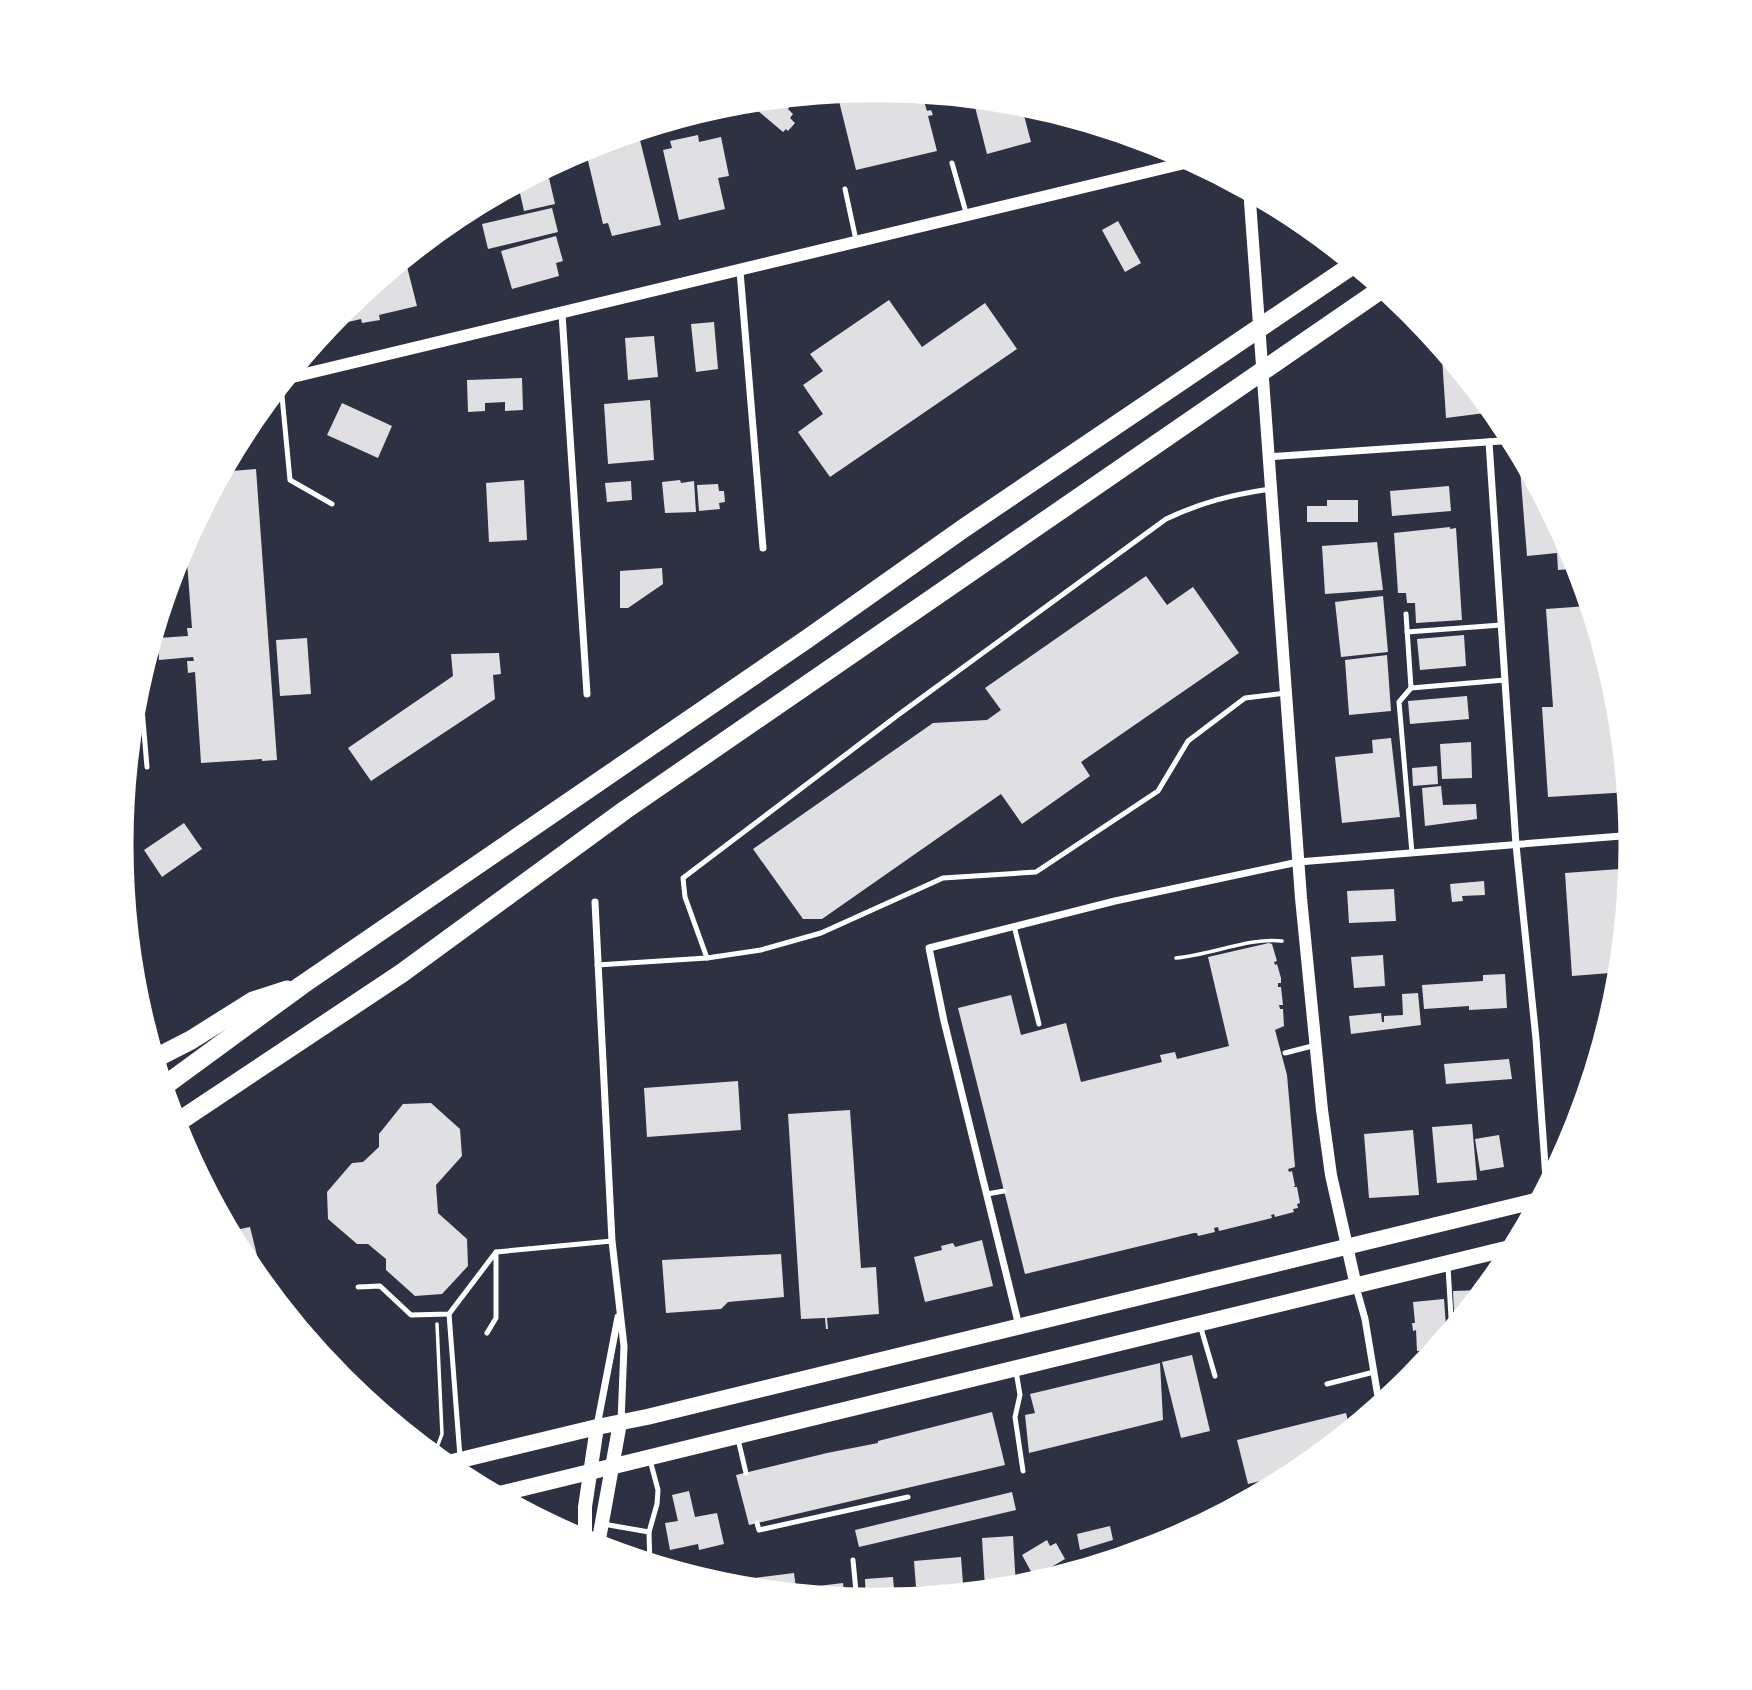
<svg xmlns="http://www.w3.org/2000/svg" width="1752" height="1690" font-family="Overpass,sans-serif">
	<rect width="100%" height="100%" fill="#2d3142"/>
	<g fill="#e0e0e3">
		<path d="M872 86 922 90 923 96 927 95 928 100 924 101 927 111 931 110 933 115 928 116 937 151 856 170 839 101 851 99V94L856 93 857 97 873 93Z"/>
		<path d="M780 95 791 104 788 109 793 114 790 118 795 123 788 131 786 129 783 132 744 99Z"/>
		<path d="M972 95 1020 100 1031 142 987 154Z"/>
		<path d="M637 128 661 225 612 236 608 223 603 224 584 144Z"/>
		<path d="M698 135 699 142 721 137 729 176 718 178 725 209 679 220 663 150 672 148 670 141Z"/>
		<path d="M546 165 555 204 524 211 517 180Z"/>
		<path d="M472 204 475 213 446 220 455 213Z"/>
		<path d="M552 208 558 232 488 249 482 224Z"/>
		<path d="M1118 221 1141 263 1125 272 1102 230Z"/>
		<path d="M556 236 563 261 556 263 559 276 512 289 501 251Z"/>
		<path d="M404 255 417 306 379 315 380 320 362 323 361 319 327 327 326 324 339 308Z"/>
		<path d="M889 300 922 347 985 303 1017 349 830 477 798 432 823 414 803 385 823 371 810 354Z"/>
		<path d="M714 322 718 369 696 372 691 324Z"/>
		<path d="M654 336 658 377 628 380 625 338Z"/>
		<path d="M1441 342 1476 385 1477 405 1484 404 1485 413 1446 418Z"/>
		<path d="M522 378 523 410 505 411V402L485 403V411L468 412 467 380Z"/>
		<path d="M650 400 654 460 608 464 604 404Z"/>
		<path d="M342 403 392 426 378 458 327 435Z"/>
		<path d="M1531 468 1578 555 1582 568 1558 570 1557 553 1527 556 1520 469Z"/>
		<path d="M256 469 277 760 262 761V759L201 763 195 672 188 673 187 661H194L193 657 159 660 158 638 188 636 187 628H192L185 535 219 472Z"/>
		<path d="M524 480 527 540 489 542 486 483Z"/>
		<path d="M680 480 681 483 694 481 696 512 665 513 662 482Z"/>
		<path d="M631 481 632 500 607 502 605 483Z"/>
		<path d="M718 484 719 491H724L725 502 719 503 720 509 699 511 697 485Z"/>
		<path d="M1449 486 1451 511 1392 516 1390 491Z"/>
		<path d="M1327 500H1358V522H1307V506H1327Z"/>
		<path d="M1450 527V529L1456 528 1462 620 1416 623 1415 603H1407L1406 593H1398L1394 533Z"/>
		<path d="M1377 542 1383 590 1325 594 1322 546Z"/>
		<path d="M662 568 663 584 628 608H620V571Z"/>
		<path d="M1146 576 1167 605 1193 587 1239 653 1081 762 1090 776 1022 824 1001 794 822 919H803L753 849 933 723 987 720 1001 710 985 688Z"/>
		<path d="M1383 596 1388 652 1341 657 1335 602Z"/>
		<path d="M1588 606 1590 638 1602 637 1621 697 1630 792 1548 797 1542 707H1553L1546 609Z"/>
		<path d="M1464 635 1466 666 1420 670 1417 639Z"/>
		<path d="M307 638 311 694 280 696 276 640Z"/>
		<path d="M499 653 501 674 493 675 495 699 371 781 348 748 453 676 451 654Z"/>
		<path d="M1387 655 1391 711 1349 715 1345 660Z"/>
		<path d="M1467 696 1469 719 1410 724 1408 701Z"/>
		<path d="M1391 738 1400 817 1342 823 1335 757 1373 753 1372 740Z"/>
		<path d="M1471 742 1472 778 1442 779 1440 744Z"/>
		<path d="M1437 766 1438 784 1413 786 1412 768Z"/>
		<path d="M1441 786 1443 805 1476 804 1477 819 1425 826 1422 788Z"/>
		<path d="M184 823 202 849 162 877 144 850Z"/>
		<path d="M1633 868 1623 972 1572 976 1565 873Z"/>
		<path d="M1484 881 1485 895 1462 896 1463 901 1452 902 1450 884Z"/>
		<path d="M1394 889 1396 921 1349 923 1347 891Z"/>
		<path d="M1269 943 1272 944 1277 961 1274 962 1275 965 1277 964 1281 978V983H1278V987H1281L1283 1005H1279L1280 1009H1283L1284 1026 1275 1030 1287 1075 1295 1167 1288 1169 1289 1172 1292 1171 1295 1186 1293 1187H1297L1300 1203 1297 1204 1298 1208 1293 1209 1294 1212 1275 1217 1274 1214 1271 1215 1272 1218 1219 1231 1218 1227 1214 1228 1215 1232 1198 1236 1197 1233H1194L1025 1274 958 1008 1011 995 1021 1035 1066 1023 1081 1082 1162 1062 1160 1055 1175 1052 1177 1059 1229 1046 1208 957Z"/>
		<path d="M1383 955 1385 986 1354 988 1351 957Z"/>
		<path d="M1505 974 1507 1008 1469 1010V1006L1424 1009 1422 985 1483 981V975Z"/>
		<path d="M1418 993 1421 1025 1351 1034 1349 1016 1381 1013 1382 1022H1384V1016L1403 1015 1402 994Z"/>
		<path d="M1509 1059 1512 1079 1446 1084 1444 1064Z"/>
		<path d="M738 1081 741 1130 647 1137 644 1088Z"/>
		<path d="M431 1103 460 1129 462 1156 436 1185 438 1213 467 1239 468 1266 442 1294 415 1296 386 1270V1259L368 1244H357L328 1219 327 1192 352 1163 363 1162 379 1147V1134L403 1104Z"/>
		<path d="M850 1110 861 1268 876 1267 879 1314 827 1318 828 1329H826L825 1318 801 1319 788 1114Z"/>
		<path d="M1472 1124 1477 1180 1437 1183 1432 1127Z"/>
		<path d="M1413 1130 1419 1195 1369 1198 1364 1134Z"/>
		<path d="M1499 1135 1504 1167 1480 1171 1475 1139Z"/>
		<path d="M250 1227 266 1292 244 1266 226 1232Z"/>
		<path d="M982 1240 993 1286 925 1302 914 1257 942 1250 941 1246 953 1243 955 1247Z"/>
		<path d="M781 1254 784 1297 728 1302 721 1309 666 1313 662 1260Z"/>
		<path d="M1483 1290V1296L1455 1330 1453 1291Z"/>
		<path d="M1444 1299 1447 1340 1439 1350 1417 1351 1416 1330 1413 1331 1412 1323H1415L1413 1302Z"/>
		<path d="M1192 1355 1210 1431 1181 1438 1162 1362Z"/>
		<path d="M1160 1363 1163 1420 1029 1453 1025 1415 1035 1413 1030 1394Z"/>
		<path d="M992 1412 1005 1465 749 1525 736 1475 827 1453 878 1443V1441Z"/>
		<path d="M1346 1413 1351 1433 1306 1470 1248 1484 1237 1440Z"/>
		<path d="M689 1491 695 1517 717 1513 724 1544 699 1550 698 1544 670 1550 665 1523 678 1521 672 1495Z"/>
		<path d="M1012 1492 1016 1510 859 1547 855 1530Z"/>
		<path d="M1110 1526 1113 1540 1080 1550 1077 1534Z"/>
		<path d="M1013 1536 1016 1587 985 1589 982 1538Z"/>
		<path d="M1047 1540 1050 1546 1056 1543 1065 1559 1034 1577 1022 1555Z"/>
		<path d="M961 1557 963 1584 916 1587 914 1561Z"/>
		<path d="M794 1573 797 1596 748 1592 747 1579Z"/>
		<path d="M893 1577 895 1602 866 1603 865 1579Z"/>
		<path d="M843 1583 845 1601 819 1599 818 1586Z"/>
	</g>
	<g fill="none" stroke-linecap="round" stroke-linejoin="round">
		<g stroke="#fff" stroke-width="3.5">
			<path d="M1176 958C1210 955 1251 937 1282 941"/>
			<path d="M436 1450 442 1434 437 1324"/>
		</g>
		<g stroke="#fff" stroke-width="5">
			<path d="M952 163 967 216"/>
			<path d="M845 189 856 240"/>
			<path d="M278 382 282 396 290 480 332 504"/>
			<path d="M235 442 250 439"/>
			<path d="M1270 489C1231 495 1202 502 1166 519L898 715 683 878 685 897 707 958 761 950 821 933 943 878 1036 872 1158 791 1188 741 1245 698 1286 693"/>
			<path d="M1406 614 1411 688 1505 680"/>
			<path d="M1407 632 1501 625"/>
			<path d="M139 673 147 767"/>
			<path d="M1411 688 1399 702 1412 853"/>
			<path d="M1014 926 1039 1024"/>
			<path d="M597 965 707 958"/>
			<path d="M1285 1053 1316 1045"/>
			<path d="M987 1194 1004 1191"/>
			<path d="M1448 1267 1452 1334"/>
			<path d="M358 1287 380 1286 411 1315 449 1314 496 1252 612 1241"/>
			<path d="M449 1314 460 1457"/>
			<path d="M1200 1325 1215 1376"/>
			<path d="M487 1333 496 1318V1252"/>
			<path d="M1016 1371 1020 1395 1015 1417 1023 1471"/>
			<path d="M1327 1384 1374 1372"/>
			<path d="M738 1439 746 1473"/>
			<path d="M757 1523 759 1530 908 1497"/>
			<path d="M603 1524 649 1532"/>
			<path d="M853 1560 857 1602"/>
			<path d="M650 1566 649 1532 657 1504 658 1490 650 1460"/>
		</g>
		<g stroke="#fff" stroke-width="7">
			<path d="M740 271 763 548"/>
			<path d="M562 314 587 694"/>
			<path d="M1489 442 1516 845 1536 1039 1547 1193"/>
			<path d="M1268 457 1516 440"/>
			<path d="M595 902 612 1241 624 1346 621 1422"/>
			<path d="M1356 1287 1365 1319 1380 1409"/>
			<path d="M1019 1326 944 1021 929 948 1115 901 1298 862 1634 835"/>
			<path d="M597 1426 618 1317"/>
			<path d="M1161 1548 1181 1538"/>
		</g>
		<g stroke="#fff" stroke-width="12">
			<path d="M1249 188 1301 898 1322 1110 1331 1175 1356 1286"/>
			<path d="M280 380 1197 160"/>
		</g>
		<g stroke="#fff" stroke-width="14">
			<path d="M585 1546V1507L597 1427"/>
			<path d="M597 1550 620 1423"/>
		</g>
		<g stroke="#fff" stroke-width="16">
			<path d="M440 1465 597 1427 647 1417 1543 1199"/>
			<path d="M491 1496 1518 1246"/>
		</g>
		<g stroke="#fff" stroke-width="19">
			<path d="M152 1060 191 1040 253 1001 287 990"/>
			<path d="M160 1089 302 985 807 639 964 528 1357 262"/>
			<path d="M172 1126 402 973 625 810 1386 286"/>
		</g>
	</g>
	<path d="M0 0H1752V1690H0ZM129 845a747 747 0 1 1 1494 0a747 747 0 1 1-1494 0Z" fill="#fff" fill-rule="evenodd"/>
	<path fill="none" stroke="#fff" stroke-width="9" d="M129 845a747 747 0 1 1 1494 0a747 747 0 1 1-1494 0Z"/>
</svg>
